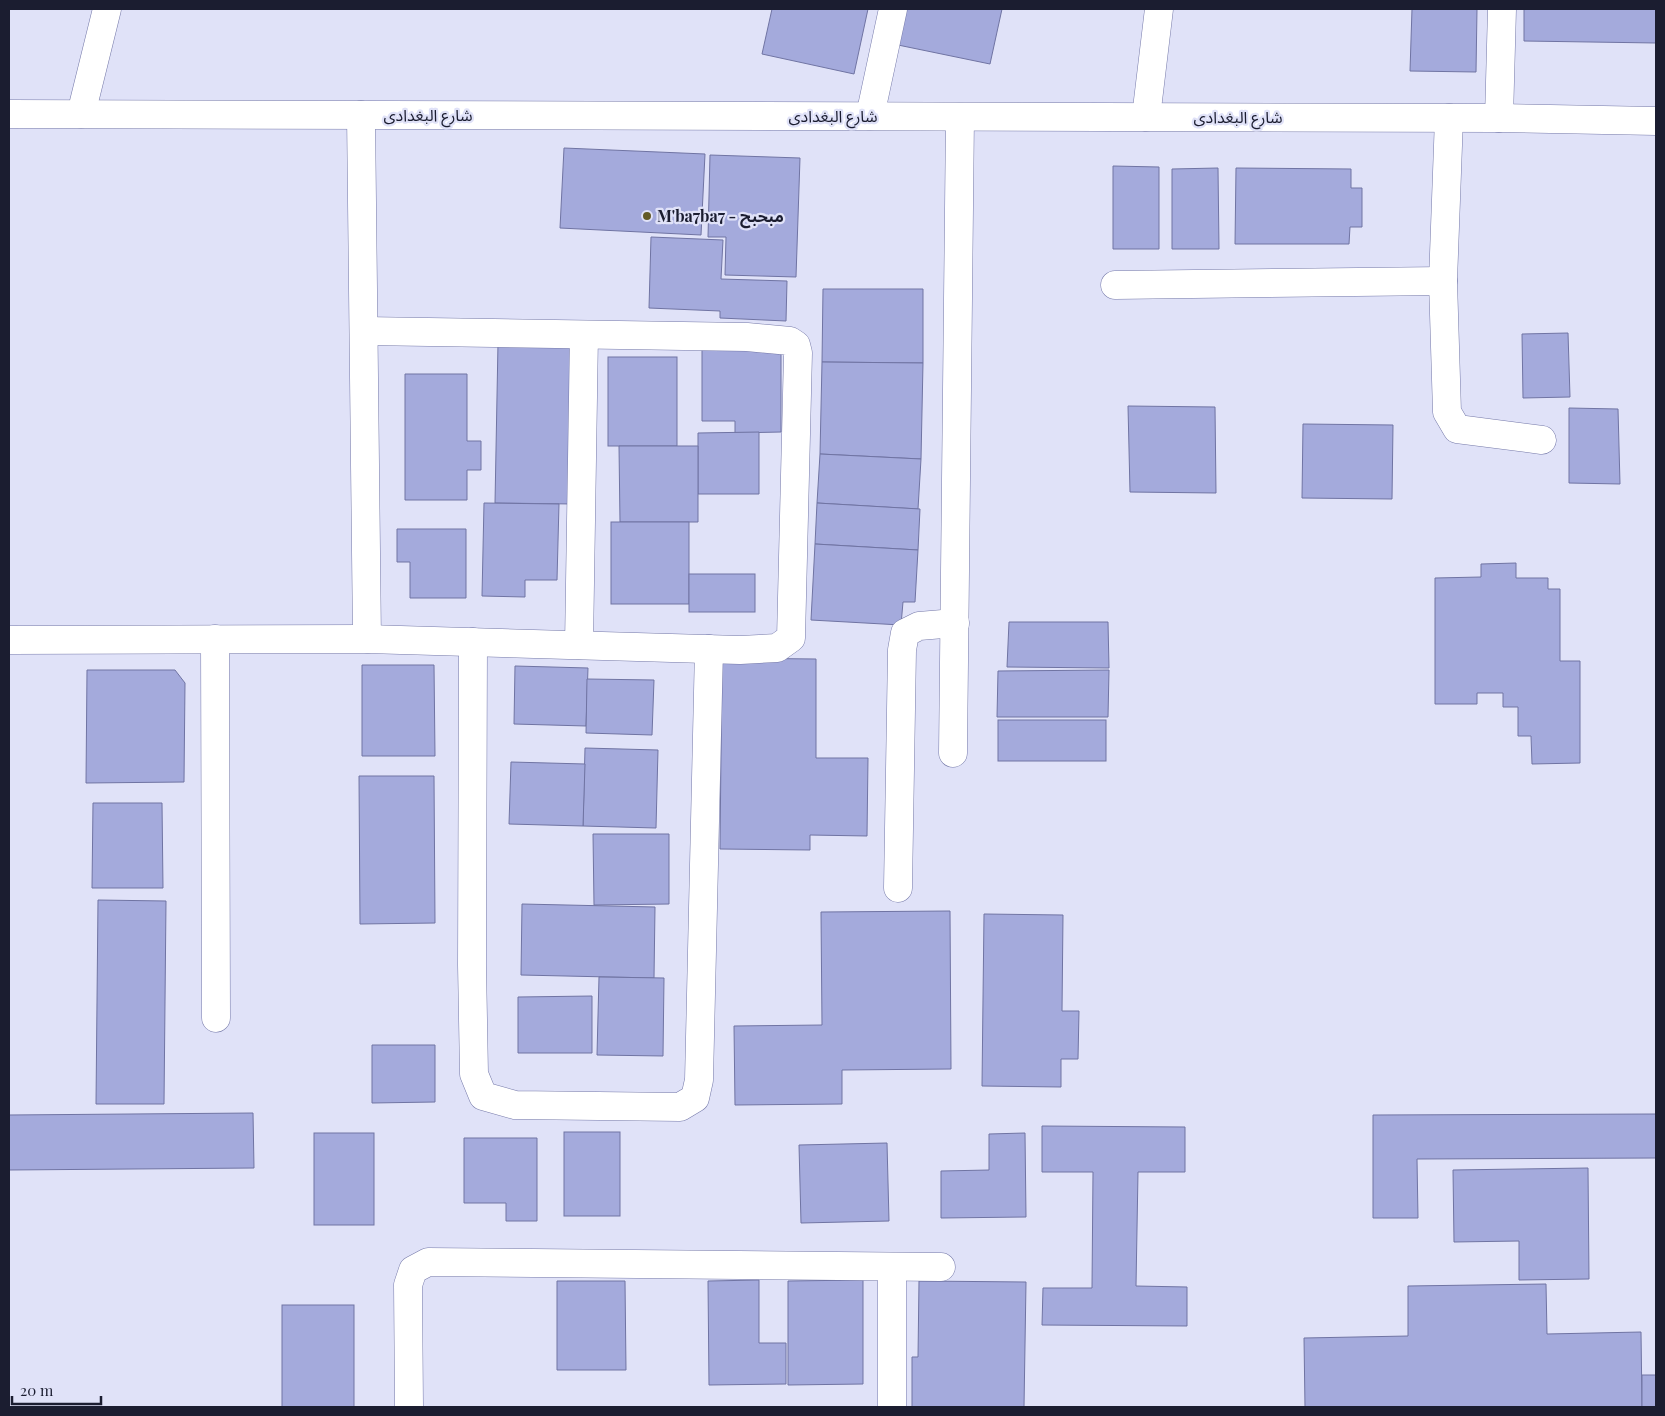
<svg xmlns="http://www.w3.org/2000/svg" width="1665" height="1416" font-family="'Playfair Display','Noto Sans Arabic',serif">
	<rect width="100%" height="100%" fill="#e0e2f8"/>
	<g fill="#a4aadc" stroke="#7074a3">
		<path d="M772 9H868L854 74 762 54Z"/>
		<path d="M906 9H1002L990 64 898 45Z"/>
		<path d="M1412 9H1477L1476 72 1410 71Z"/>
		<path d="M1524 9H1656V43L1524 41Z"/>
		<path d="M564 148 705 154 701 235 560 228Z"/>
		<path d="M710 155 800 158 796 277 725 275 726 237H708Z"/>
		<path d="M1113 166 1159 167V249H1113Z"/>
		<path d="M1218 168 1219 249H1172V169Z"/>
		<path d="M1236 168 1351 169V188H1362V227H1350L1349 244H1235Z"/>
		<path d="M651 237 723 240 721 279 787 281 786 321 720 318V311L649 308Z"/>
		<path d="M823 289H923V363L822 362Z"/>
		<path d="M1568 333 1570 397 1523 398 1522 334Z"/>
		<path d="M498 343 575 344 573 504 495 503Z"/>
		<path d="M781 344V432L735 433V421H702V345Z"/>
		<rect x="608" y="357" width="69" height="89"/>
		<path d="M822 362 923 363 921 459 820 454Z"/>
		<path d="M405 374H467V441H481V470H467V500H405Z"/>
		<path d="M1128 406 1215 407 1216 493 1130 492Z"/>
		<path d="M1569 408 1618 409 1620 484 1569 483Z"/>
		<path d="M1303 424 1393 425 1392 499 1302 498Z"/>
		<path d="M759 432V494H698V433Z"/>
		<path d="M619 446H698V522H620Z"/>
		<path d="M820 454 921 459 918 509 817 503Z"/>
		<path d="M484 503 559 504 557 580H525V597L482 596Z"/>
		<path d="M817 503 920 509 918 550 815 544Z"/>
		<rect x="611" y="522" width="78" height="82"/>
		<path d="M397 529H466V598H410V562H397Z"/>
		<path d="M815 544 918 550 915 602H903L901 625 811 620Z"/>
		<path d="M1516 563V578H1548V589H1560V661H1580V763L1532 764 1531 736H1518V707H1503V693H1477V704H1435V578L1481 577V564Z"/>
		<rect x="689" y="574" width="66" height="38"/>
		<path d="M1009 622H1108L1109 668 1007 667Z"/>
		<path d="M722 658 816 659V758H868L867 836 810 835V850L720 849Z"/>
		<path d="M362 665H434L435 756H362Z"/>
		<path d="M515 666 588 668 586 726 514 724Z"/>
		<path d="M87 670H175L185 683 184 782 86 783Z"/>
		<path d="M1109 670 1108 717H997L998 671Z"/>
		<path d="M587 679 654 680 652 735 586 733Z"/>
		<rect x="998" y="720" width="108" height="41"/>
		<path d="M585 748 658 750 656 828 583 826Z"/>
		<path d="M511 762 585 764 583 826 509 824Z"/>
		<path d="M359 776H434L435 923 360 924Z"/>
		<path d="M93 803H162L163 888H92Z"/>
		<path d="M593 834H669V904L594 905Z"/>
		<path d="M98 900 166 901 164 1104H96Z"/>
		<path d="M522 904 655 907 654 978 521 975Z"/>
		<path d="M950 911 951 1069 842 1070V1104L735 1105 734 1026 822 1025 821 912Z"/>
		<path d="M984 914 1063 915 1062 1011H1079L1078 1059H1061V1087L982 1086Z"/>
		<path d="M599 977 664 978 663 1056 597 1055Z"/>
		<path d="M592 996V1053H518V997Z"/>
		<path d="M372 1045H435V1102L372 1103Z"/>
		<path d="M253 1113 254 1168 9 1170V1115Z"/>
		<path d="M1656 1114V1158L1417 1159 1418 1218H1373V1115Z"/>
		<path d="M1042 1126 1185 1127V1172H1138L1136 1286 1187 1287V1326L1042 1325 1043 1288H1092L1093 1172H1042Z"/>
		<rect x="564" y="1132" width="56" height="84"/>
		<rect x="314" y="1133" width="60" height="92"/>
		<path d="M1025 1133 1026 1217 941 1218V1171L989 1170V1134Z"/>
		<path d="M464 1138H537V1221H506V1203H464Z"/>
		<path d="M887 1143 889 1221 801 1223 799 1145Z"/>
		<path d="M1588 1168 1589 1279 1519 1280V1241L1454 1242 1453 1170Z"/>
		<path d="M759 1280V1343H786V1384L709 1385 708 1281Z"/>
		<path d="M863 1280V1384L788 1385V1281Z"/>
		<path d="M557 1281H625L626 1370H557Z"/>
		<path d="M919 1281 1026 1282 1024 1407H912V1357H918Z"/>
		<path d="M1546 1284 1547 1334 1641 1332 1642 1407H1305L1304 1338 1408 1336V1286Z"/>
		<rect x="282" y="1305" width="72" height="102"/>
		<rect x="1642" y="1375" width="14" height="32"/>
	</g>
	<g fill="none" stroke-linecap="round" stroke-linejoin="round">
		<g stroke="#7579a9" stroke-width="29">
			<g id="minor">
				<path d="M9 114 1499 118 1656 121"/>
				<path d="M81 114 107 9"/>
				<path d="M361 115 367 639"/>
				<path d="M870 116 893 9"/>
				<path d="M1146 117 1159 9"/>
				<path d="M1449 118 1443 281 1447 412 1457 429 1542 440"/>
				<path d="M1499 118 1502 9"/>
				<path d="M1115 285 1443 281"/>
				<path d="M215 639 216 1018"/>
				<path d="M9 640 367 639 740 650 777 648 791 638 798 353 796 345 790 341 747 337 364 331"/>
				<path d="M473 642 472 965 474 1074 483 1096 515 1105 680 1107 695 1098 699 1080 709 649"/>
				<path d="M579 645 584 335"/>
				<path d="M953 753 960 117"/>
				<path d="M898 888 902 650 905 633 919 626 955 623"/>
				<path d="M409 1407 408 1285 413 1270 428 1262 941 1267"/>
				<path d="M892 1407V1267"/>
			</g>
		</g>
		<use href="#minor" stroke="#fff" stroke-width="28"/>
	</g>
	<circle fill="#635a26" stroke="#e0e2f8" stroke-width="2" cx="647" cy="216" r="5"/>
	<g text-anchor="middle" stroke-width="4.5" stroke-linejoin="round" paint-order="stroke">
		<g font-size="16" fill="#1b1d30" stroke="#e0e2f8">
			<text x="428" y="121">شارع البغدادى</text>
			<text x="833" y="122">شارع البغدادى</text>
			<text x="1238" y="123">شارع البغدادى</text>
		</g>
		<g font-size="16" font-weight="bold" fill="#1b1d30" stroke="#e0e2f8" text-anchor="start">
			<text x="657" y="222">M'ba7ba7 - مبحبح</text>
		</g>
	</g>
	<rect width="1665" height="1416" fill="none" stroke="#1b1d30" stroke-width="20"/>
	<path d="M12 1396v8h89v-8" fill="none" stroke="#1b1d30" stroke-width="2.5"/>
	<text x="20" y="1396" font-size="15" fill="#1b1d30" stroke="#e0e2f8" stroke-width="4" paint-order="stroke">20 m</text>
</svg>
